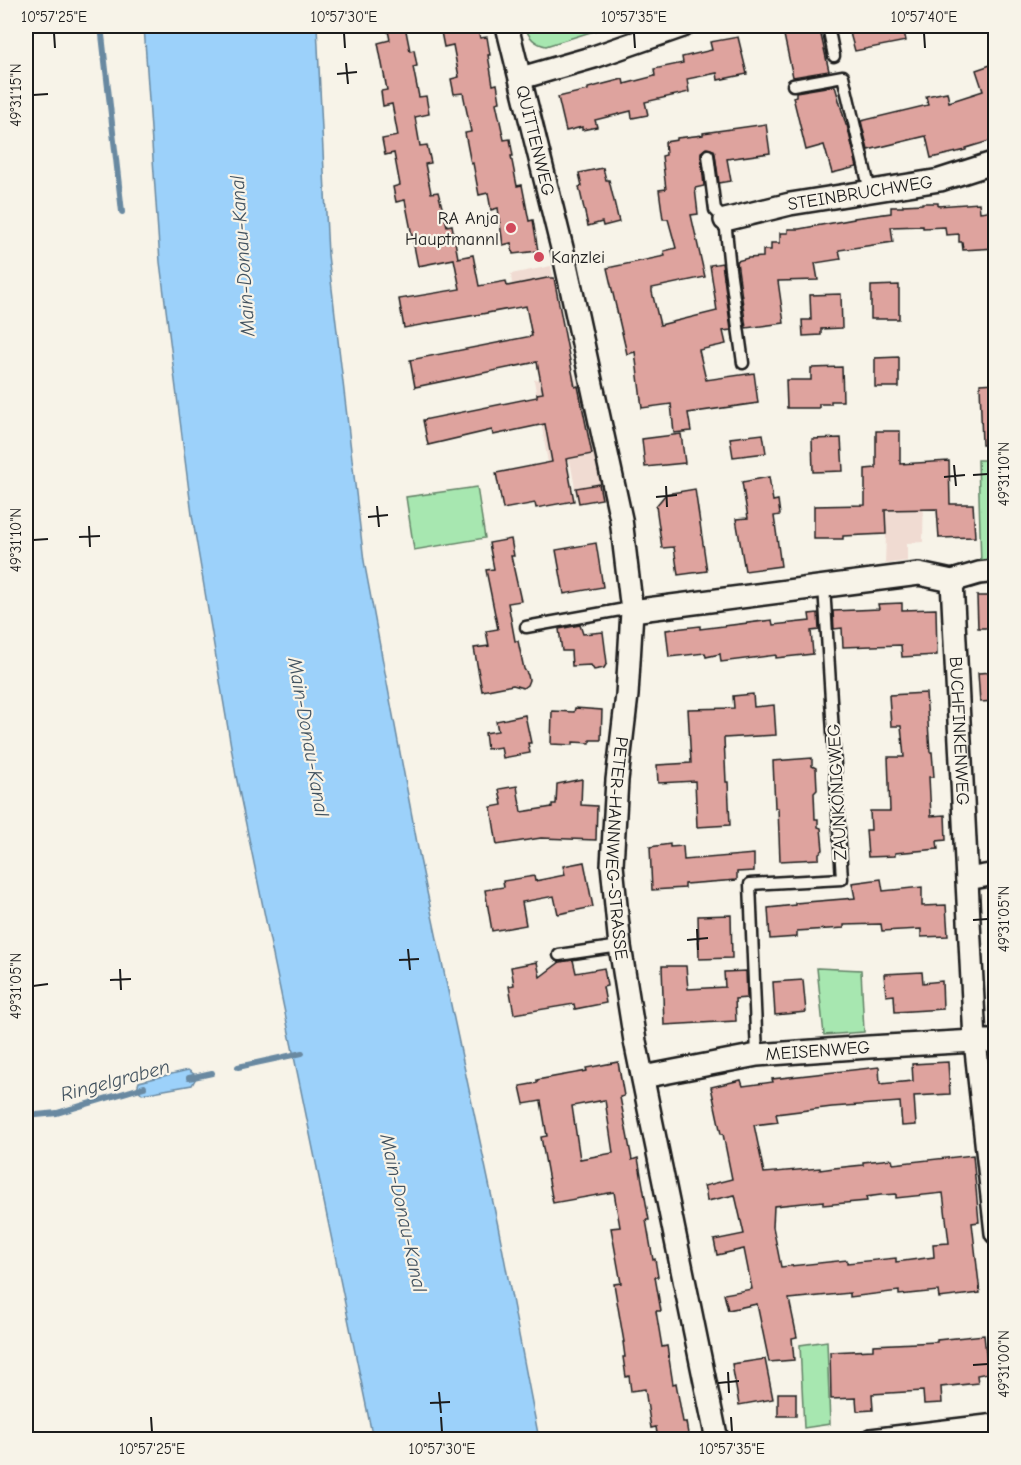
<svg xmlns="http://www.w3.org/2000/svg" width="1021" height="1465" font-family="'Comic Neue',sans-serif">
	<rect width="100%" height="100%" fill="#f7f3e8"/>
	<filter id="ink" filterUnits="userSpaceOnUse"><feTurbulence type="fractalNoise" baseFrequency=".0167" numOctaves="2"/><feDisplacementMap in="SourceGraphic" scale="12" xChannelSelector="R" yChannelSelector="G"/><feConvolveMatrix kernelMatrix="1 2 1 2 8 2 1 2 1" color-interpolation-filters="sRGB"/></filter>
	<g filter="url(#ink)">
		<g fill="#f0dbd2">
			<path d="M551 266 570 362 578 386 584 416 606 498 578 504 570 461 548 463 534 380 540 379 524 299 512 285 511 274Z"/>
			<path d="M924 484 923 542 907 543V561L885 564 886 535 870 534V511Z"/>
		</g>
		<g fill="#a7e7b0" stroke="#628266" stroke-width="1.5">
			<path d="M525 26H610L546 46C535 44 528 37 525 26Z"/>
			<path d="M978 460H995L996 564 981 566Z"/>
			<path d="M477 487 485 538 414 550 406 497Z"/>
			<path d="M817 968 861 970 864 1032 824 1035Z"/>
			<path d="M827 1341 830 1424 804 1428 800 1345Z"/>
		</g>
		<g fill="#9cd1fa" stroke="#6989a1" stroke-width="1.5">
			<path d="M144 26H317L328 255 364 561 420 859 498 1226 539 1439H373L236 776 192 515 160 262Z"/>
			<path d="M188 1070 197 1076 192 1085 142 1094 137 1088 139 1082Z"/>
		</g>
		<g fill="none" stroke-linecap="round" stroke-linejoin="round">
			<g stroke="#6989a1" stroke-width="6">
				<path d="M101 26 122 212"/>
				<path d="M238 1067 302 1053"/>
				<path d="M189 1078 212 1073"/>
				<path d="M26 1116 57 1113 144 1087"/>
			</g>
		</g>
		<g fill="#dea39e" stroke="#1c1c1c" stroke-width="1.5" fill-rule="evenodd">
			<path d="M387 26H405L410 51 414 50 417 66 413 67 419 97 426 96 429 114 415 117 420 146 427 145 431 163 425 164 431 193 438 192 447 226 452 225 458 258 473 255 479 286 506 281 507 286 547 278H554L575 387 578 386 592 454 566 459 574 501 536 508 535 503 503 509 496 473 552 462 545 424 493 435 492 430 428 445 423 420 537 397V394L543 393 537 362 415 387 410 360 532 336 526 306 404 328 399 299 460 289 454 259 418 266 405 200 396 202 393 187 400 185 394 153 385 155 382 139 398 136 392 104 383 106 381 91 387 90 378 43 390 40Z"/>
			<path d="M473 26H477L480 38 487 37 490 55H488L493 85 497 84 500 102 496 103 504 140 510 139 513 156H511L517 186 522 185 529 221 533 220 538 251 513 254 511 243 503 245 498 208 491 210 488 193 479 195 473 163 471 164 465 133 471 132 463 93 454 94 451 79 459 77 453 45 444 47 441 32Z"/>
			<path d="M782 26H819L829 71 793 77Z"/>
			<path d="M848 26H903L906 41 855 51Z"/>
			<path d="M738 37 747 74 718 80 717 73 687 79 689 92 645 102 648 115 632 118 631 111 595 120 597 127 582 130V127L566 131 558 97 588 90V88L623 79 624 84 655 76 654 69 683 63 682 57 712 50 710 42Z"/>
			<path d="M996 63V139L966 148V150L931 158 926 136 868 150 861 121 928 105 926 96 947 92 949 102 983 91 976 70Z"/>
			<path d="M832 86H835L846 125H847L857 167 832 173 824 145 806 150 793 97 796 96V92Z"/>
			<path d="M766 124 770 153 727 159 731 181 719 183 715 154 714 150 706 148 701 152V156L704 186 695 188 698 214 691 215 705 277 652 288V292L660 325 717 311 710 265 722 263 731 330 723 331 726 344 699 350 706 380 754 373 758 403 688 413 691 431 674 433 671 404 642 408 635 352 627 354 607 268 665 256 664 251 676 248 668 219H663L659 190 666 189 662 156 666 155 665 142 677 140V138L703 135V133Z"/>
			<path d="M603 168 606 180H609L619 222 603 226 602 222 588 226 579 187 582 186 579 173Z"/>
			<path d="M922 203H938V206L979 203 980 212 996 210V248L963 250 962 242H959V234L946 235 945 227 923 228V226L891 227 893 242 839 250 841 259 815 263 818 280 778 281 784 323 746 328 737 261 748 258 763 257V250H771V243H780V233H788V229H799L854 219V218L891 213V207H903V205L922 204Z"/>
			<path d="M899 285V319H871V286Z"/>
			<path d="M841 294 842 328 821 329V335L803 336 802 320H811L810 295Z"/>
			<path d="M899 357V387H875V358Z"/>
			<path d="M842 367 843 401H831V404H819V408H787L786 380H811V368Z"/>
			<path d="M996 383V445H982L980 384Z"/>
			<path d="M876 431H900V464L949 461 950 504H973L975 537 939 538 937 509 885 510 886 534 843 536V539H814V506L865 505V469L876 468Z"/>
			<path d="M681 434 685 463 645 467 642 439Z"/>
			<path d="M763 434 766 453 733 457 730 438Z"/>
			<path d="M841 438 843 471 813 472 812 439Z"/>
			<path d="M769 477 773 501 778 500 780 515 774 516 781 566 745 571 736 519 748 518 742 482Z"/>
			<path d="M599 484 602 499 579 503 576 488Z"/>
			<path d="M695 489 707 571 678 575 674 547 662 548 656 506 666 494Z"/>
			<path d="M511 539 514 556H511L521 601 508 603 515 641H518L524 669 528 675 529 680 527 685 523 688 513 685 482 691 474 648 489 646 486 631 498 629 486 570 494 569 489 543Z"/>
			<path d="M596 543 603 587 564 594 556 550Z"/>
			<path d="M977 596H996V628H978Z"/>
			<path d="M902 603V610L936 609 937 655 902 657 901 645 843 647 842 628 834 629 833 611 879 609 878 604Z"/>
			<path d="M818 613 819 630 811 631 813 654 776 658V655L721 662 720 654 706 657 705 653 669 657 666 630 700 626V629L772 620 773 625 810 621 809 614Z"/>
			<path d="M580 625 583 634 603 632 607 663 604 668 594 670 591 665 572 666 571 651H562L559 629Z"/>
			<path d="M996 672V701L980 702 978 673Z"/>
			<path d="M926 693 930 752H932L934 777H929L931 816 945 815 946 840 937 841 938 849 895 853V856L868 857 866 830H871L870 811H890L888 757H904L901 726H891L889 695Z"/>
			<path d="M753 694 754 707 774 705 776 735 724 738 726 782H728L730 825 697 827 695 781 658 783 657 765 691 763 688 709 734 708 733 696Z"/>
			<path d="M575 708 602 710 601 740H590V743L573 742V745L551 744 552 711 574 712Z"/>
			<path d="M525 715 531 743H528L530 753 503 758 501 747 487 749 485 733 498 731 496 721Z"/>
			<path d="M812 758V766L816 768 817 790 814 793 815 819H818V827L821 828 823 850 819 853V859L780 861 778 808H775L773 761Z"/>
			<path d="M582 779 581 805 597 806 596 840 541 838 497 845 491 807 502 805 499 789 517 786 521 812 552 807V804H556L557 784Z"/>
			<path d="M670 844V847L683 846 684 860 754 854V871L737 872V880L685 884V888L652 890 650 847Z"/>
			<path d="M584 862 593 907 558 914 554 896 522 902 526 925 492 931 485 890 504 887 503 881 534 876 535 881 565 875 563 866Z"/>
			<path d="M881 879 883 891 922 887V906L946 905 948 936 921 937V929L882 931 881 924 844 925V928L797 931V937L770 939 768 908 795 905V903L855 898 852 883Z"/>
			<path d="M731 915 732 958 699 959 698 916Z"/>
			<path d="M573 960 576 973 604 968 607 986 603 987 606 1003 575 1009 574 1004 514 1014 509 986 514 985 511 967 537 962 540 977 560 962Z"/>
			<path d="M662 966H686L688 989 725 987 724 972 746 971 747 998 735 999 736 1021 664 1025Z"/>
			<path d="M922 972 923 983 942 981 943 1009 895 1012 894 995 886 996 884 974Z"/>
			<path d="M803 980 806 1012 775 1015 773 982Z"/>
			<path d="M618 1062 624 1096 620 1097 632 1160 638 1158 649 1220H646L653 1260 655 1259 658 1277H655L661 1311H656L662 1347 667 1346 673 1384 676 1383 683 1422H686L689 1440H658L656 1427 651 1428 645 1389 631 1391 629 1376 626 1377 623 1357H625L623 1342H624L614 1284 621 1283 611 1228 620 1227 614 1192 553 1203 541 1137 547 1136 541 1101 524 1104 520 1086 537 1083V1080L587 1071 586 1068ZM605 1100 613 1153 580 1159 572 1106Z"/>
			<path d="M948 1062 950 1094 914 1096 916 1125 902 1126 900 1102 832 1107 776 1114 778 1122 754 1125 764 1173 820 1168V1170L834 1168 863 1165V1162L892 1159 893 1164 973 1155 979 1222 972 1223 980 1293 939 1298 938 1291 899 1295V1291L850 1297V1293L789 1299 797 1337 792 1338 794 1360 769 1362 757 1304 728 1310 724 1294 752 1289 744 1249 717 1255 714 1240 744 1234 735 1195 707 1201 706 1193 704 1186 732 1179 723 1134H721L711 1087 741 1080 743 1086 773 1082 772 1079 879 1067 880 1084 913 1081 912 1064ZM943 1193 949 1243 933 1244 934 1257 896 1262V1258L847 1263V1260L781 1267 773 1227 774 1206 823 1201V1205L867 1201 866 1197 881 1195 896 1194V1198Z"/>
			<path d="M984 1335 988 1373 977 1375 978 1383 941 1387 942 1403 924 1404 923 1391 872 1394 873 1410 857 1411 856 1398 831 1399 830 1352 873 1350V1345L937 1342V1340Z"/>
			<path d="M765 1359 773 1399 739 1405 732 1364Z"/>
			<rect x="778" y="1393" width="18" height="23"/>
		</g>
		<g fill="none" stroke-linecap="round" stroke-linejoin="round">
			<g stroke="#1c1c1c" stroke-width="15">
				<g id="service">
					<path d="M828 26 834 56"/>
					<path d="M793 85 843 76 870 191"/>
					<path d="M708 155 715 210 725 220 730 269 743 363"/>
					<path d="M526 627 631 608"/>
					<path d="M559 955 620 946"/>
					<path d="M757 1055 750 884 842 879 824 586"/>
				</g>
			</g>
			<g stroke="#1c1c1c" stroke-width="26">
				<g id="minor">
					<path id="s1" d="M507 26 565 260 621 519 632 611 627 695 617 780 612 865 620 946 635 1041 717 1440"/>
					<path d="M521 78 594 57 683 26"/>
					<path id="s2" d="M725 220 790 204 940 180 996 162"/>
					<path id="s3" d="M952 581 975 1041 996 1233"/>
					<path d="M632 611 919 574 952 581 979 573 996 571"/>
					<path d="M967 879 996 874"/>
					<path id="s4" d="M643 1077 757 1055 869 1047 975 1041H996"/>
					<path d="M871 1440 996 1425"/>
				</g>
			</g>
			<use href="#service" stroke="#f7f3e8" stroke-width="10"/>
			<use href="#minor" stroke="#f7f3e8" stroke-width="21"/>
		</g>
	</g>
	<path fill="none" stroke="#1c1c1c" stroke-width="2" d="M54 33 55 48M344 33 345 48M634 33 635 48M924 33 925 48M346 63 348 84M337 74 357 72M33 95 48 94M954 465 956 486M973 475 988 474M944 477 965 475M666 486 667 507M656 497 677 495M377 506 379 527M368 517 388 515M89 526 90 547M79 537 100 536M33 540 48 539M973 920 988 919M697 929 698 950M687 940 708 938M408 949 410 970M399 960 419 959M120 969 121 990M110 980 131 979M33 986 48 984M973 1365 988 1364M728 1372 729 1393M718 1383 739 1381M439 1392 441 1413M430 1403 450 1402M151 1417 152 1432M441 1417 442 1432M731 1417 732 1432"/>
	<g fill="#d1495b" stroke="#f7f3e8" stroke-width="2">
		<circle cx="511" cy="228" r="6"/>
		<circle cx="539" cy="257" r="6"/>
	</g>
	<g text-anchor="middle" stroke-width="4.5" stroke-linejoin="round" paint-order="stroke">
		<g font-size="18" fill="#1c1c1c" stroke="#f7f3e8">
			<text dy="6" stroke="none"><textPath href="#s1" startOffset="118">QUITTENWEG</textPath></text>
			<text dy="6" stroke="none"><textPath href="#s2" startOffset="138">STEINBRUCHWEG</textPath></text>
			<text dy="6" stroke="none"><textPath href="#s3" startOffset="150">BUCHFINKENWEG</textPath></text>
			<text transform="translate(837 792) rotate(-93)" y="6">ZAUNKÖNIGWEG</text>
			<text dy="6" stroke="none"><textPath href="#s1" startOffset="837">PETER-HANNWEG-STRASSE</textPath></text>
			<text dy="6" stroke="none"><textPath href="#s4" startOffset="177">MEISENWEG</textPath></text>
		</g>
		<g font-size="18" fill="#1c1c1c" stroke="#f7f3e8" text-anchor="end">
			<text x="499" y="224">RA Anja<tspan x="499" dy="21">Hauptmannl</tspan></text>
			<text x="551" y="263" text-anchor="start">Kanzlei</text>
		</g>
		<g font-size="20" font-style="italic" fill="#42525f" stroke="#f7f3e8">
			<text transform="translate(242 256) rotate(-94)" y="7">Main-Donau-Kanal</text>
			<text transform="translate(309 737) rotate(80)" y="7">Main-Donau-Kanal</text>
			<text transform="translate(115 1080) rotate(-15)" y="7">Ringelgraben</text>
			<text transform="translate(404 1213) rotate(78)" y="7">Main-Donau-Kanal</text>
		</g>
	</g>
	<rect width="1021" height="1465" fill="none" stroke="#f7f3e8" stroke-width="66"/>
	<rect x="33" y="33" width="955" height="1399" fill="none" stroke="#1c1c1c" stroke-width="2"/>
	<g font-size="15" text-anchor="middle" fill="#1c1c1c">
		<text x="54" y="22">10°57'25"E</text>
		<text x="344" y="22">10°57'30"E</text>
		<text x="634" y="22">10°57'35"E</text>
		<text x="924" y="22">10°57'40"E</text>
		<text transform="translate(16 95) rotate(-90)" y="5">49°31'15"N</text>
		<text transform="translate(1004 474) rotate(-90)" y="5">49°31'10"N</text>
		<text transform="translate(16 540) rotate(-90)" y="5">49°31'10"N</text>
		<text transform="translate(1004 919) rotate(-90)" y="5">49°31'05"N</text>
		<text transform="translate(16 986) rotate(-90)" y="5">49°31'05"N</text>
		<text transform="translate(1004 1364) rotate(-90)" y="5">49°31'00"N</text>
		<text x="152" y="1454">10°57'25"E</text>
		<text x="442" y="1454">10°57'30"E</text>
		<text x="732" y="1454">10°57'35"E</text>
	</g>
</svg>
